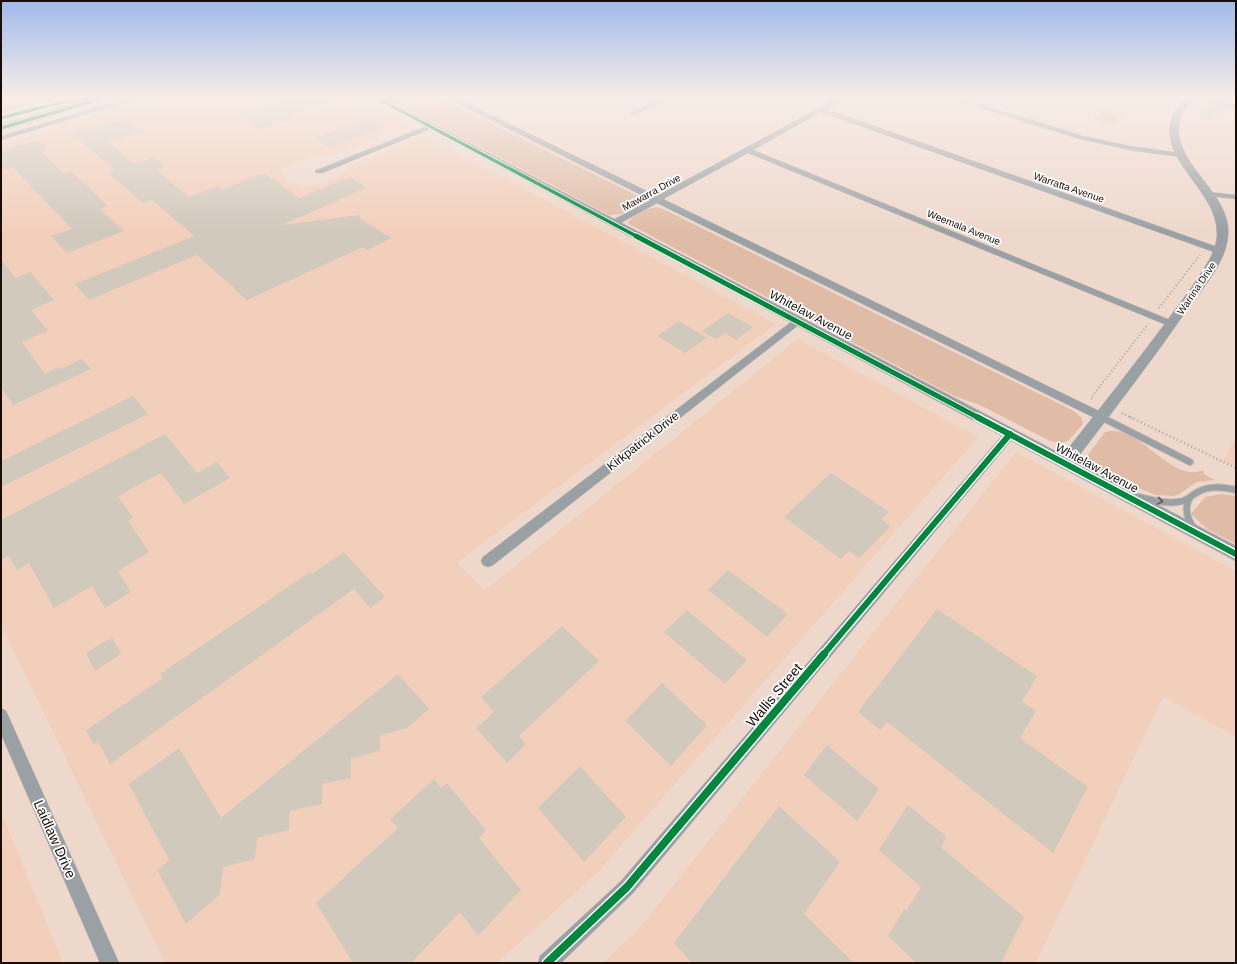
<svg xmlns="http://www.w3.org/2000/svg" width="1237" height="964" font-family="Arial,sans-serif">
	<rect width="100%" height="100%" fill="#eed8cc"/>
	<g fill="#f2cfbb">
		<path d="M160 97H356L408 125 336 155 311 157 281 170 287 182 303 187 325 184 346 172 352 165 426 136 776 324 457 563 485 590 798 339 978 437 598 872 497 963H165L1 625V145Z"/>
		<path d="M1236 437V467L1223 461Z"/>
		<path d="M1016 452 1236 571V737L1163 697 1036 963H603L639 929Z"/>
		<path d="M1 812 63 963H1Z"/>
	</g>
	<g fill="#e0bca7">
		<path d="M1 97H56L1 113Z"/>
		<path d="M385 97H438L640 197 643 202 621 214 609 215Z"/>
		<path d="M1107 107 1125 113 1111 125 1092 119Z"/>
		<path d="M657 207 665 210 1072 410 1081 417 1083 424 1068 441 1060 443 1050 441 980 405 954 396 629 224 628 222C634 215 648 208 657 207Z"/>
		<path d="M1111 431C1142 429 1174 484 1203 470L1204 474 1215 480 1197 482 1179 494 1174 496 1156 495 1099 472 1090 464 1088 455 1105 432Z"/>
		<path d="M1222 494 1236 496V544L1207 529 1191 514 1205 497Z"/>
	</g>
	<g fill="#d2c9bd">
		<path d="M296 97H334V100L293 114 296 117 258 130 238 116Z"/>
		<path d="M1210 103 1224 107 1212 120 1198 116Z"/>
		<path d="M369 118 384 127 329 148 314 138Z"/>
		<path d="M125 119 141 132 108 142 134 164 154 157 165 166 156 170 189 197 218 186 223 189 264 173 299 198 350 177 366 188 282 225 360 215V219L392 238 367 250 363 247 247 300 197 255 89 300 75 284 194 236 152 200 143 203 108 173 115 170 70 132 88 126 92 129Z"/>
		<path d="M39 140 49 150 42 152 63 173 71 171 108 206 100 209 124 231 67 253 51 236 72 229 13 167 1 171V151Z"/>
		<path d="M1 259 15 278 30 272 54 300 31 310 48 331 22 342 45 374 59 367 61 369 82 359 91 369 13 405 1 387Z"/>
		<path d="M728 313 753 327 736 340 725 333 716 339 702 331Z"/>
		<path d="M679 321 707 338 685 353 657 336Z"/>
		<path d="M133 396 148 414 1 487V461Z"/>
		<path d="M165 434 197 473 217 462 230 478 184 504 161 473 118 496 133 518 128 521 149 552 118 571 131 592 105 608 92 586 54 608 29 563 17 570 9 556 1 560V520Z"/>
		<path d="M831 473 889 512 881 519 891 526 859 558 849 551 841 559 784 517Z"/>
		<path d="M344 552 385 597 370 608 354 589 110 764 98 742 94 745 86 730 163 678 160 674 310 572 312 574Z"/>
		<path d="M728 570 788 614 767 637 708 590Z"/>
		<path d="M937 609 1037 676 1022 702 1036 711 1020 738 1088 787 1053 853 887 722 880 730 858 712Z"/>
		<path d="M687 610 747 660 725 684 664 632Z"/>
		<path d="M562 626 599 661 519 736 526 744 507 763 476 728 494 712 481 697Z"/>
		<path d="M112 637 121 654 95 671 86 653Z"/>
		<path d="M398 674 429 709 407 728 380 735V751L351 758V778L322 784V804L290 811 289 830 257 838 255 859 223 867 220 894 186 924 157 870 169 860 129 784 179 748 221 818Z"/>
		<path d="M662 683 707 725 671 766 625 721Z"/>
		<path d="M827 745 879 789 857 821 804 775Z"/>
		<path d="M580 766 626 817 584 862 538 808Z"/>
		<path d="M434 779 441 788 447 783 486 830 479 838 521 890 478 936 460 912 411 963H353L316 903 398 828 390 819Z"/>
		<path d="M908 805 947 837 941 847 1024 917 1001 963H916L888 936 904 909 906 911 921 887 879 850Z"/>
		<path d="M779 806 840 862 804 914 854 963H692L674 943Z"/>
	</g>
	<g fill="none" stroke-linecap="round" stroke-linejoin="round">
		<g stroke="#c9b8af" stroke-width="4">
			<path id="service-far2" d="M1 138 138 97"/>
		</g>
		<g stroke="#c9b8af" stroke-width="6">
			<path id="service-far1" d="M1101 417 1103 418"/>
		</g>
		<g stroke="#c9b8af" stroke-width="8">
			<g id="service">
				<path d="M1101 417 1190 462"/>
				<path d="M1139 497C1153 500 1168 505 1183 501 1188 500 1191 496 1196 493 1209 485 1222 487 1236 490"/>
				<path d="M1189 499C1184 509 1187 518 1193 527"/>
			</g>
		</g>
		<g stroke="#c9b8af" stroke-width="1">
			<g id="minor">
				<path d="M445 97H454L657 196 839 97H847L826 109 1223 249 1224 251 1223 253H1217L821 112 753 150 1175 322 1177 324 1175 326H1169L748 153 663 199 1105 414 1107 417 1105 420 1101 421 657 203 617 225H611L610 223 611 221 651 200Z"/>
				<path d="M664 97H673L634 115 629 114Z"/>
				<path d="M946 97H957L1083 136 1130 146 1180 153 1184 155 1180 157 1130 150 1080 139Z"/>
				<path d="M1196 97H1208L1236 105V109Z"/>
				<path d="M430 125 433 127 432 128 322 173H316L315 171Z"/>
				<path d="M1207 192 1236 195V199L1210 196 1206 194Z"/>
				<path d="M798 318 801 319 803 321 801 323 493 565 488 567 483 565 481 561 483 557 795 319Z"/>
				<path d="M1010 430 1014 431 1016 434 1014 437 633 893 561 963H538L540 956 621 881 1006 431Z"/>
				<path d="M1 708 6 711 119 963H100L1 734Z"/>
			</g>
		</g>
		<g stroke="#c9b8af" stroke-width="1">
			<path id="tertiary" d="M371 97H382L1063 455C1097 412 1131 369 1164 325 1179 304 1196 283 1209 260 1213 253 1217 243 1217 234 1218 190 1157 161 1172 117 1174 110 1182 103 1186 97H1195C1191 103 1183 110 1181 117 1166 162 1233 191 1228 236 1226 263 1202 289 1187 310 1151 362 1113 411 1075 461L1236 546V561Z"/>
		</g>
		<g stroke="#c9b8af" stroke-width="1">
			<path id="secondary" d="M95 97H112L110 99 1 131V125Z"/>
		</g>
		<g stroke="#a5a2a0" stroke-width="2" stroke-dasharray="1 2.5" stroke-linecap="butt">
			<path d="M1159 308 1200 255"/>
			<path d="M1092 399 1091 398 1148 324"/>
			<path d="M1122 413 1132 418"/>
		</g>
		<path stroke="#a5a2a0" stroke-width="2.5" stroke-dasharray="1 3" stroke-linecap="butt" d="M1130 417 1236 468"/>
		<use href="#service-far2" stroke="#99a1a5" stroke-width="3.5"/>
		<use href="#service-far1" stroke="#99a1a5" stroke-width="5"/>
		<use href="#service" stroke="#99a1a5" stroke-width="6"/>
		<use href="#minor" fill="#99a1a5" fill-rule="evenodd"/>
		<use href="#tertiary" fill="#99a1a5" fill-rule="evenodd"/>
		<use href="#secondary" fill="#999fa2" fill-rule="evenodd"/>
		<g stroke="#fff" stroke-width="5">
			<g id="cycleway-far3">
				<path d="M375 97 638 237"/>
				<path d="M1 118 82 97"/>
				<path d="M1 128 107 97"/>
			</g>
		</g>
		<g stroke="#fff" stroke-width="7">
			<path id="cycleway-far2" d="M636 236 979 418"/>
		</g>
		<g stroke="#fff" stroke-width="9">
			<g id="cycleway-far1">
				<path d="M977 417 1236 554"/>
				<path d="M823 655 1010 434"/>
			</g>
		</g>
		<g stroke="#fff" stroke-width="11">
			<path id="cycleway" d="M547 963 627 887 824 654"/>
		</g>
		<use href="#cycleway-far3" stroke="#00873e" stroke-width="3.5"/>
		<use href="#cycleway-far2" stroke="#00873e" stroke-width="5"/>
		<use href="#cycleway-far1" stroke="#00873e" stroke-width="6"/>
		<use href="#cycleway" stroke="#00873e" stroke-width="8"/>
	</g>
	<defs><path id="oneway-chevron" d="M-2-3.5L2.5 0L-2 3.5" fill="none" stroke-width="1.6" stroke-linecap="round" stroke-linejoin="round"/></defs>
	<use stroke="#595756" href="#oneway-chevron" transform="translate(1160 501) rotate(9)"/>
	<linearGradient id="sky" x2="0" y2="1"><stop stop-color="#9fbaea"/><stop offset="0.42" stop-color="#f7ede8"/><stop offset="1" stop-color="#f7ede8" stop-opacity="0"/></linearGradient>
	<rect width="1237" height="232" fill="url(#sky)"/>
	<g text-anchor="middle" stroke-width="3.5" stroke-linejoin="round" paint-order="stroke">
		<g font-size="10" fill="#190d06" stroke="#fff">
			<text transform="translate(1069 187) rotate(19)" y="4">Warratta Avenue</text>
			<text transform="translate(651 192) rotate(-29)" y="4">Mawarra Drive</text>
			<text transform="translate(964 227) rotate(22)" y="4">Weemala Avenue</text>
			<text transform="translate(1196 288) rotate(-56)" y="4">Warrina Drive</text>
		</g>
		<g font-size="12" fill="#190d06" stroke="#fff">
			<text transform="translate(811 315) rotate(28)" y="4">Whitelaw Avenue</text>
			<text transform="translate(643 441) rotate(-38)" y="4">Kirkpatrick Drive</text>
			<text transform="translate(1097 468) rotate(28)" y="4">Whitelaw Avenue</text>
		</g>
		<g font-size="14" fill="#190d06" stroke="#fff">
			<text transform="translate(774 695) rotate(-50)" y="5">Wallis Street</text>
			<text transform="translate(55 839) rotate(66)" y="5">Laidlaw Drive</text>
		</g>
	</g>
	<rect width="1237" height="964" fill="none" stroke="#190d06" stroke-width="4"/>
</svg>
